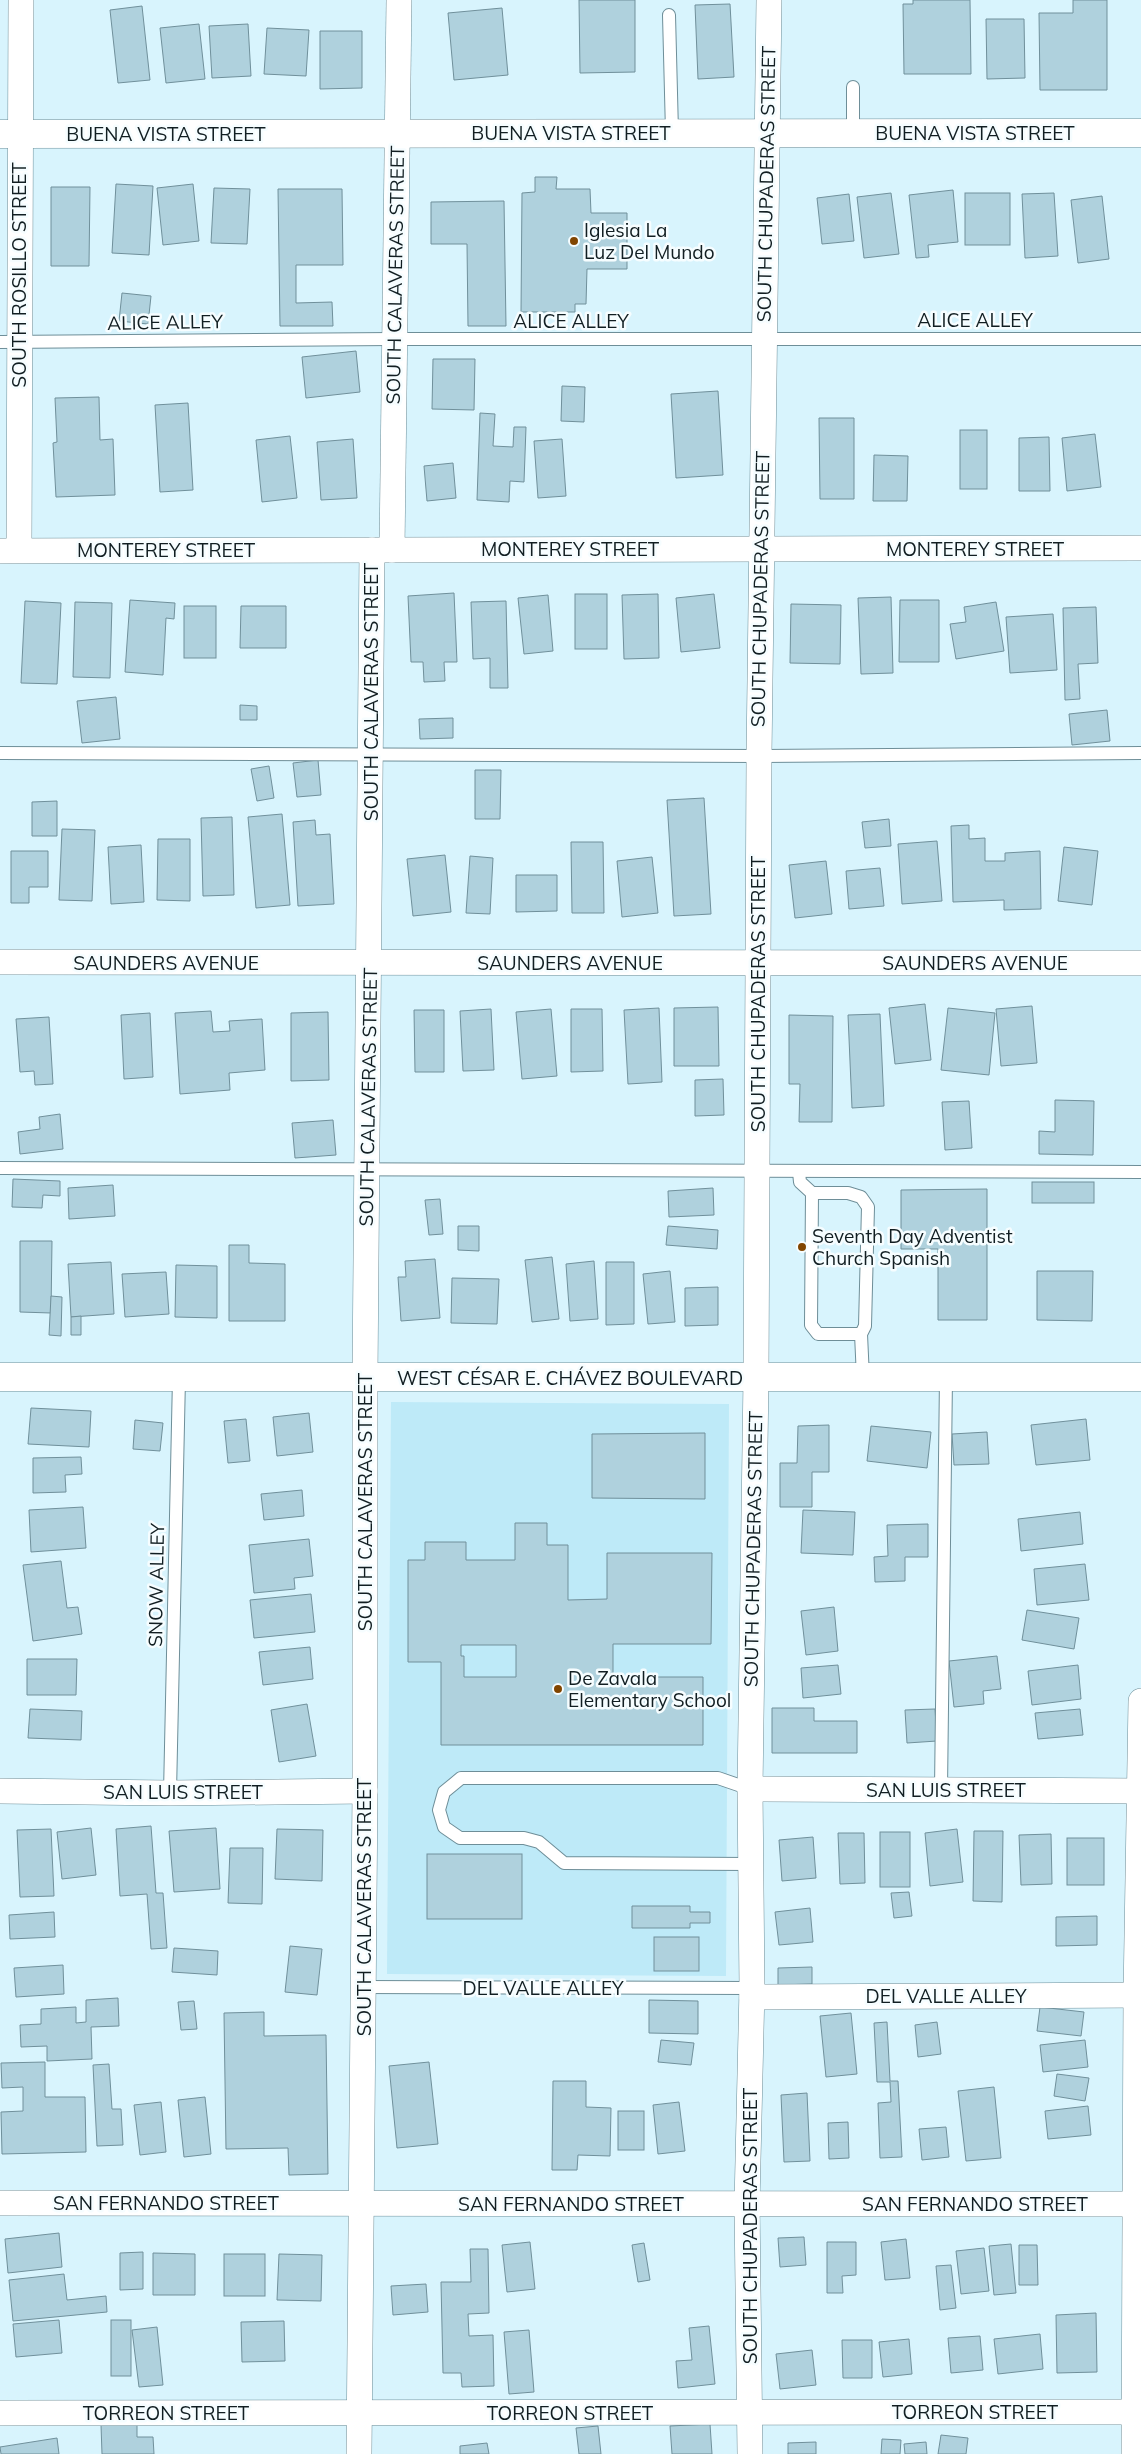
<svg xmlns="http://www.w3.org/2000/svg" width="1141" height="2454" font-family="Mulish,sans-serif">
	<rect width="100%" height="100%" fill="#d8f4fd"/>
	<path fill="#beeaf8" d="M391 1402 729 1404 726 1976 387 1974Z"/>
	<g fill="#afd1dd" stroke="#70909b" fill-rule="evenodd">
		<path d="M579 0H635V72L580 73Z"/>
		<path d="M913 0H970L971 74H904L903 4H913Z"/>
		<path d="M1073 0H1107V90H1040L1039 13H1073Z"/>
		<path d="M730 4 734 77 698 79 695 5Z"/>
		<path d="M142 6 150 80 118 83 110 10Z"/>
		<path d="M502 8 508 75 454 80 448 13Z"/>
		<path d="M986 19H1024L1025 78 987 79Z"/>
		<path d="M199 24 205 79 166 83 160 28Z"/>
		<path d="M248 24 251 76 212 78 209 26Z"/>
		<path d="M267 28 309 30 306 76 264 74Z"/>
		<path d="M320 31H362V88L320 89Z"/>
		<path d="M535 177H557L556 189H590L591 213H627V269H587L586 304H575V312H521L522 193 535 192Z"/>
		<path d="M116 184 153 186 149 255 112 253Z"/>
		<path d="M193 184 199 241 163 245 157 188Z"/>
		<path d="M51 187H90L89 266H51Z"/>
		<path d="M214 188 250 189 247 244 211 243Z"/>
		<path d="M278 189H342L343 265H296V303L332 302 333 326H280Z"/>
		<path d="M953 190 958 242 928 245 929 257 916 258 909 195Z"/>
		<path d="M891 193 899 254 864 258 857 197Z"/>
		<rect x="965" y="193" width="45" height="52"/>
		<path d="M1054 193 1058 256 1025 258 1022 194Z"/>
		<path d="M849 194 854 241 822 244 817 198Z"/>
		<path d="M1102 196 1109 259 1078 263 1071 200Z"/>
		<path d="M504 201 506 326H468L467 244H431V202Z"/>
		<path d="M122 293 151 296 148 324 119 321Z"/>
		<path d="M356 351 360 392 306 398 302 357Z"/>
		<path d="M433 359H475L474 410 432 409Z"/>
		<path d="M562 386 585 387 584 422 561 421Z"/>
		<path d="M718 391 723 475 676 478 671 394Z"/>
		<path d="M99 397 100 440 113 439 115 495 56 497 53 443 57 442 55 398Z"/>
		<path d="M188 403 193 490 160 492 155 405Z"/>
		<path d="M480 413 495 414 493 446 513 447 514 427H526L524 482 510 481 509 502 477 500Z"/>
		<path d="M819 418H854V499H820Z"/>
		<rect x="960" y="430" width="27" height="59"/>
		<path d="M1095 434 1101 487 1067 491 1062 438Z"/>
		<path d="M290 436 297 498 262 502 256 440Z"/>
		<path d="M1049 437 1050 491H1019V438Z"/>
		<path d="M353 439 357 498 321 500 317 442Z"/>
		<path d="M562 439 566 496 538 498 534 441Z"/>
		<path d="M874 455 908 456 907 501H873Z"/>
		<path d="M453 463 456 498 427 501 424 466Z"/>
		<path d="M454 593 457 662H444L445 681 424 682 423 662H411L408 596Z"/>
		<rect x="575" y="594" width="32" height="55"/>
		<path d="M658 594 659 658 624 659 622 595Z"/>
		<path d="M714 594 720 648 681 652 676 598Z"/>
		<path d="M548 595 553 651 524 654 518 598Z"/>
		<path d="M891 597 893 673 861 674 858 598Z"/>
		<path d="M130 600 175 603 174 619 166 618 163 675 125 672Z"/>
		<path d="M900 600H939V662H899Z"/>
		<path d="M25 601 61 603 57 684 21 683Z"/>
		<path d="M506 601 508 688H490V658L473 659 471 602Z"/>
		<path d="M75 602 112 603 110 678 73 677Z"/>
		<path d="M996 602 1004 651 956 659 950 624 966 622 964 607Z"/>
		<path d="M791 604 841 605 840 664 790 663Z"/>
		<rect x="184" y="606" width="32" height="52"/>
		<path d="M241 606H286V648H240Z"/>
		<path d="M1096 607 1098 663 1078 664 1080 699 1065 700 1063 608Z"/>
		<path d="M1053 614 1057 670 1010 673 1006 617Z"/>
		<path d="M116 697 120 739 82 743 77 701Z"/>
		<path d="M240 705 257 706V720H240Z"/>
		<path d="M1107 710 1110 741 1072 745 1069 714Z"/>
		<path d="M453 718V738L420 739 419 719Z"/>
		<path d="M318 760 321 795 297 797 293 763Z"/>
		<path d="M269 766 274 798 257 801 251 769Z"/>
		<path d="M475 770H501L500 819H475Z"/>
		<path d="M704 798 711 914 674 916 667 800Z"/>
		<path d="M57 801V836H32V802Z"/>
		<path d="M282 814 290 905 256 908 248 817Z"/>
		<path d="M232 817 234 895 203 896 201 818Z"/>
		<path d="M889 819 891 846 865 848 862 822Z"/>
		<path d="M315 820 316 835 330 834 334 904 298 906 293 822Z"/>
		<path d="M969 825V839L985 838V861H1005V853L1040 851 1041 909 1004 910V900L953 902 951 826Z"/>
		<path d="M62 829 95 830 92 901 59 900Z"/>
		<path d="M158 839H190V901L157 900Z"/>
		<path d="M937 841 942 901 902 904 898 844Z"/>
		<path d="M571 842H603L604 913H572Z"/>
		<path d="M141 845 144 902 111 904 108 847Z"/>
		<path d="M1064 847 1098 851 1092 905 1058 901Z"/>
		<path d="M11 851H48V887H29V903H11Z"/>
		<path d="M445 855 451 912 413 916 407 859Z"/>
		<path d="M470 856 493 858 490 914 466 913Z"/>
		<path d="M652 857 658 913 622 917 617 861Z"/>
		<path d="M826 861 832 914 795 918 789 865Z"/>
		<path d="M880 868 884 906 849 909 846 871Z"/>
		<path d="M516 875H557V911L516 912Z"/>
		<path d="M925 1004 931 1060 895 1064 889 1008Z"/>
		<path d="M1032 1006 1037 1063 1001 1066 996 1009Z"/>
		<path d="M718 1007 719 1066H674V1008Z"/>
		<path d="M659 1008 662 1082 628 1084 624 1010Z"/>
		<path d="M948 1008 995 1013 989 1075 941 1070Z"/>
		<path d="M491 1009 494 1070 463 1071 460 1011Z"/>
		<path d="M551 1009 557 1076 522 1079 516 1012Z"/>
		<path d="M571 1009H602L603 1071 571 1072Z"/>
		<path d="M414 1010H444V1072H415Z"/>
		<path d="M211 1011 213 1032 230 1031 229 1021 262 1019 265 1070 229 1073 230 1090 180 1094 175 1013Z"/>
		<path d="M328 1012 329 1080 291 1081V1013Z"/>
		<path d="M150 1013 153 1077 124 1079 121 1015Z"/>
		<path d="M880 1014 884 1106 852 1108 848 1015Z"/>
		<path d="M789 1015 833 1016 832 1122H799L800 1084H789Z"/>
		<path d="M49 1017 53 1084 35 1085 34 1071 20 1072 16 1019Z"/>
		<path d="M723 1079 724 1115 695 1116V1080Z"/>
		<path d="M1055 1100 1094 1101 1093 1155 1039 1154V1131L1055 1132Z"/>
		<path d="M969 1101 972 1148 945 1150 942 1102Z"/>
		<path d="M60 1114 63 1149 20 1154 18 1132 40 1129 39 1117Z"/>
		<path d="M333 1120 336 1155 295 1158 292 1123Z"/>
		<path d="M13 1179 60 1181V1196L43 1195 42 1208 12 1207Z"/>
		<rect x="1032" y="1182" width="62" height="21"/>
		<path d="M113 1185 115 1216 69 1219 68 1188Z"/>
		<path d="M713 1188 714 1215 669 1217 668 1191Z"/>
		<path d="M987 1189V1320H938V1249H901V1190Z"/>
		<path d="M440 1199 443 1234 429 1235 425 1200Z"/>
		<path d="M458 1226H479V1251L458 1250Z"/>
		<path d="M668 1226 718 1230 717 1249 666 1245Z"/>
		<path d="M20 1241H52L51 1313 20 1312Z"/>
		<path d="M229 1245H249V1263L285 1264V1321H229Z"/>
		<path d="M552 1257 559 1319 532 1322 525 1260Z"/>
		<path d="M435 1259 440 1318 401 1321 398 1277H406L405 1261Z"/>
		<path d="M594 1261 598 1319 570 1321 566 1264Z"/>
		<path d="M111 1262 114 1314 71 1317 68 1264Z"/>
		<path d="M606 1262H634V1324L606 1325Z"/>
		<path d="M176 1265 217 1266V1318L175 1317Z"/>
		<path d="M670 1271 675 1322 648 1324 643 1274Z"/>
		<path d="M1037 1271H1093L1092 1321 1037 1320Z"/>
		<path d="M166 1272 169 1314 125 1317 122 1274Z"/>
		<path d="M452 1278 499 1279 497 1324 451 1323Z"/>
		<path d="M718 1287V1325L685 1326V1288Z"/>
		<path d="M51 1296 62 1297 61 1336 49 1335Z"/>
		<path d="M81 1316V1335H71V1317Z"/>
		<path d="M31 1408 91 1411 89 1447 28 1444Z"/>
		<path d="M309 1413 313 1452 277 1456 273 1417Z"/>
		<path d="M246 1419 250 1461 228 1463 224 1421Z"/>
		<path d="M1086 1419 1090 1460 1036 1465 1031 1425Z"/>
		<path d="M135 1420 163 1423 160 1451 133 1449Z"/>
		<path d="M829 1425V1472H812V1507H780V1463H797L798 1426Z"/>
		<path d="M871 1426 931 1432 927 1468 867 1461Z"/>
		<path d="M987 1432 989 1464 954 1465 952 1434Z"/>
		<path d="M705 1433V1499L592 1498V1434Z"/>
		<path d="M81 1457 82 1474 65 1475 66 1492 33 1493V1458Z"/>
		<path d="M302 1490 304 1516 264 1520 261 1494Z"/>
		<path d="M83 1507 86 1548 31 1552 29 1510Z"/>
		<path d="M803 1510 855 1512 853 1555 801 1553Z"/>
		<path d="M1080 1512 1083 1544 1021 1551 1018 1519Z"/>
		<path d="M515 1523H547V1545H568V1600L607 1599V1553H712L711 1644H613V1677H703V1745H441V1662H408V1560H425V1542H466V1560H515ZM461 1645H516V1677H464V1656H461Z"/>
		<path d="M928 1524V1557H905V1581L875 1582 874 1557 888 1556 887 1525Z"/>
		<path d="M309 1539 313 1576 294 1578 295 1589 254 1593 249 1545Z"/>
		<path d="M61 1561 67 1608 78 1607 82 1634 33 1641 23 1565Z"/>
		<path d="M1085 1564 1089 1600 1037 1605 1034 1569Z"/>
		<path d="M311 1594 315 1632 254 1638 250 1600Z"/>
		<path d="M834 1607 838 1651 806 1655 801 1611Z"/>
		<path d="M1027 1610 1079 1618 1074 1649 1022 1640Z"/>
		<path d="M310 1647 313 1679 263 1685 259 1652Z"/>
		<path d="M997 1656 1001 1689 983 1691 984 1704 954 1707 949 1661Z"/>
		<path d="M27 1659H77L76 1695H27Z"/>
		<path d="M838 1665 841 1694 803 1698 801 1668Z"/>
		<path d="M1078 1665 1081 1699 1032 1705 1028 1671Z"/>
		<path d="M307 1704 316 1756 279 1762 271 1710Z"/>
		<path d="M772 1708H814V1721H857V1753H772Z"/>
		<path d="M30 1709 82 1711 81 1740 28 1738Z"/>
		<path d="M935 1709 937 1741 907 1743 905 1710Z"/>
		<path d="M1080 1709 1083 1735 1038 1739 1035 1713Z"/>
		<path d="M151 1826 156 1893H163L167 1948 151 1949 147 1894 120 1896 116 1829Z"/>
		<path d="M91 1828 96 1875 62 1879 57 1832Z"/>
		<path d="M216 1828 220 1889 174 1892 169 1831Z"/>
		<path d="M51 1829 54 1896 20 1897 17 1830Z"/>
		<path d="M277 1829 323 1830 322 1881 275 1879Z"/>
		<path d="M957 1829 963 1882 930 1886 925 1833Z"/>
		<path d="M974 1831H1003L1002 1902 973 1901Z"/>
		<rect x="880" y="1832" width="30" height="55"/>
		<path d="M838 1833H864L865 1883 840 1884Z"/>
		<path d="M1051 1834 1052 1884 1021 1885 1019 1835Z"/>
		<path d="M813 1837 816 1878 782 1881 779 1840Z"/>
		<rect x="1067" y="1838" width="37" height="47"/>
		<path d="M230 1848H263L262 1904 228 1903Z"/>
		<rect x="427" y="1854" width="95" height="65"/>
		<path d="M909 1892 912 1916 894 1918 891 1893Z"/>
		<path d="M632 1906H690V1912H710V1923H690V1928H632Z"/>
		<path d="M810 1908 813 1942 779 1945 775 1912Z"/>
		<path d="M54 1912 55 1937 10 1939 9 1915Z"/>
		<path d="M1097 1916V1945L1056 1946V1917Z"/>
		<rect x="654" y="1937" width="45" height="34"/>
		<path d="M290 1946 322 1949 317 1995 285 1992Z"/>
		<path d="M174 1948 218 1951 217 1975 172 1972Z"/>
		<path d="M63 1965 64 1994 16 1997 14 1968Z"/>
		<path d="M812 1967V1984L778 1985V1968Z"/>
		<path d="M118 1998 119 2026 91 2027 92 2059 47 2061V2046L21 2047 20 2025 41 2024V2009L76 2007V2023L86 2022V2000Z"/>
		<path d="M649 2000 698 2001V2034L649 2033Z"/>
		<path d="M194 2001 197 2029 181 2030 178 2002Z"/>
		<path d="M1040 2007 1084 2012 1081 2036 1037 2031Z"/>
		<path d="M264 2012V2036L326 2035 328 2174 289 2175 288 2148 226 2149 224 2013Z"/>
		<path d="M851 2013 857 2074 826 2077 820 2016Z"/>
		<path d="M887 2022 890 2081H898L902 2157 880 2158 878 2103 891 2102 890 2082H877L874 2023Z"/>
		<path d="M937 2022 941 2054 918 2057 915 2025Z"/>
		<path d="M661 2040 694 2043 691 2065 658 2062Z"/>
		<path d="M1085 2040 1088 2067 1043 2072 1040 2045Z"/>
		<path d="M45 2062V2097H85L86 2152 2 2154 1 2112 23 2111V2087L2 2088 1 2063Z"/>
		<path d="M429 2062 438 2144 397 2148 389 2066Z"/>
		<path d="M109 2064 112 2109H121L123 2145 97 2146 93 2065Z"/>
		<path d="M1057 2074 1089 2078 1085 2101 1054 2096Z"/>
		<path d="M553 2081H586V2107L611 2108 610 2156 578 2155 577 2170H552Z"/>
		<path d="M994 2087 1001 2158 966 2161 958 2091Z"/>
		<path d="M807 2093 810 2161 784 2162 781 2095Z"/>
		<path d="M205 2097 211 2154 184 2157 178 2100Z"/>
		<path d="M161 2102 166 2152 140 2155 134 2105Z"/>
		<path d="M679 2102 685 2151 658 2154 653 2105Z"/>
		<path d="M1088 2106 1091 2135 1048 2139 1045 2111Z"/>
		<rect x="618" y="2111" width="26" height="39"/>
		<path d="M848 2122 849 2158 829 2159 828 2123Z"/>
		<path d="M946 2127 949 2157 922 2160 919 2129Z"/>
		<path d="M59 2233 62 2267 8 2273 5 2239Z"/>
		<path d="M804 2237 806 2265 780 2267 778 2238Z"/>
		<path d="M906 2239 910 2278 885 2280 881 2242Z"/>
		<path d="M530 2242 535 2289 507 2292 502 2245Z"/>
		<path d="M827 2242H856V2275L842 2276 843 2293H827Z"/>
		<path d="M644 2243 650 2280 638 2282 632 2245Z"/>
		<path d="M1011 2244 1016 2293 994 2295 989 2246Z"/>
		<path d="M1019 2245H1037L1038 2285H1019Z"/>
		<path d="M984 2248 989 2291 961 2294 956 2251Z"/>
		<path d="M470 2249H488L489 2313 468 2314 469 2336 493 2335 494 2386 462 2387 461 2373H443L441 2282H471Z"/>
		<path d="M143 2252V2289L120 2290V2253Z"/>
		<path d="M153 2253 195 2254V2295H153Z"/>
		<rect x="224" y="2254" width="41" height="42"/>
		<path d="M279 2254 322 2255 321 2301 277 2300Z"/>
		<path d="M951 2265 956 2308 940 2310 936 2266Z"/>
		<path d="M64 2274 67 2300 106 2296 107 2312 13 2321 9 2280Z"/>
		<path d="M426 2284 428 2312 393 2315 391 2286Z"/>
		<path d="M1096 2313 1097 2372 1057 2373 1056 2315Z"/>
		<path d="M59 2320 62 2353 16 2357 13 2324Z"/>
		<rect x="111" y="2320" width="20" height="56"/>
		<path d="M284 2321 285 2361 242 2362 241 2322Z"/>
		<path d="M709 2326 715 2384 678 2388 676 2361 692 2360 689 2328Z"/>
		<path d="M157 2327 163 2385 139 2387 132 2330Z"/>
		<path d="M529 2330 534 2392 509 2394 504 2332Z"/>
		<path d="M1040 2334 1043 2369 998 2374 994 2339Z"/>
		<path d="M980 2336 983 2370 951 2373 948 2338Z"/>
		<path d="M909 2339 912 2374 883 2377 879 2342Z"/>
		<path d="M842 2340H872V2378H843Z"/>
		<path d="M812 2350 816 2385 780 2389 776 2354Z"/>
		<path d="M137 2424V2437H153L154 2454H102L101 2425Z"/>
		<path d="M710 2424 712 2454H672L670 2426Z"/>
		<path d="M598 2426 601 2454H579L576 2428Z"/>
		<path d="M941 2435 968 2438 966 2454H938Z"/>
		<path d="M57 2438 59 2454H1L0 2447Z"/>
		<path d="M882 2439 901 2440 900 2454H881Z"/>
		<path d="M816 2442V2454H788V2443Z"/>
		<path d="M926 2442 927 2454H905L904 2444Z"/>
		<path d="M487 2443 489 2454H460V2446Z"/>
	</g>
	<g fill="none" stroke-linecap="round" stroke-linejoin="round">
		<g stroke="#6e8e98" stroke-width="14">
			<g id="service">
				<path d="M669 15 672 132"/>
				<path d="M853 87V133"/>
				<path d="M0 342 393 339H1141"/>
				<path d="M0 753 759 756 1141 753"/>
				<path d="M0 1168 1141 1172"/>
				<path d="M799 1172 800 1182 812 1193H848L861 1197 868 1207 865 1326 861 1334 863 1378"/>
				<path d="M812 1193 811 1325 818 1334H861"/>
				<path d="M750 1789 718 1778H461L444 1792 439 1810 444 1827 460 1838H524L539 1842 564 1863 751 1864"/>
				<path d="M941 1790 946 1377"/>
				<path d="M170 1793 179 1378"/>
				<path d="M363 1987 752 1988"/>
			</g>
		</g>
		<g stroke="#6e8e98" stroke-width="26">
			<g id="minor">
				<path d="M19 550 21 0"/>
				<path d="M392 550 399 0"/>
				<path d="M0 551 1141 548"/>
				<path d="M0 962 1141 963"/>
				<path d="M750 1789 1141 1791"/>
				<path d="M0 1791 170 1793 365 1791"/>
				<path d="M752 1997 1141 1995"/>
				<path d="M0 2203 1141 2204"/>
				<path d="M0 2413 1141 2412"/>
				<path d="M359 2454 365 1791V1378L372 550"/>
				<path d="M750 2454 747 2204 752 1988 750 1789 756 1378 759 756 769 0"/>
				<path d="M1134 2454 1136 1995 1141 1701"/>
			</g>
		</g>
		<g stroke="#6e8e98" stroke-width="29">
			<path id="tertiary" d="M0 1377H1141"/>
		</g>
		<g stroke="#6e8e98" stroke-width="29">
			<path id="primary" d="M0 134 1141 133"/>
		</g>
		<use href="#service" stroke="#fff" stroke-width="12"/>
		<use href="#minor" stroke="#fff" stroke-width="25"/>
		<use href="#tertiary" stroke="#fff" stroke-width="28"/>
		<use href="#primary" stroke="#fff" stroke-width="28"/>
	</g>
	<g fill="#814500" stroke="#f6fdff" stroke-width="2">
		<circle cx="574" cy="241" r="5"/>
		<circle cx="802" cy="1247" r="5"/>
		<circle cx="558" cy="1689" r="5"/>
	</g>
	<g text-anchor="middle" stroke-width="5" stroke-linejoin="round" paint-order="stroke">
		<g font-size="19" fill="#111e22" stroke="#f6fdff">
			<text x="571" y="140">BUENA VISTA STREET</text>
			<text x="975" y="140">BUENA VISTA STREET</text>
			<text x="166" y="141">BUENA VISTA STREET</text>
			<text transform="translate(766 184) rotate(-89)" y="7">SOUTH CHUPADERAS STREET</text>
			<text transform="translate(19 275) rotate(-90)" y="7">SOUTH ROSILLO STREET</text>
			<text transform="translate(395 275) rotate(-89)" y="7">SOUTH CALAVERAS STREET</text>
			<text x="975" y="327">ALICE ALLEY</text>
			<text x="571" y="328">ALICE ALLEY</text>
			<text transform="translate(165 322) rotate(-1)" y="7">ALICE ALLEY</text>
			<text x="570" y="556">MONTEREY STREET</text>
			<text x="975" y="556">MONTEREY STREET</text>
			<text x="166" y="557">MONTEREY STREET</text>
			<text transform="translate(760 589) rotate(-89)" y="7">SOUTH CHUPADERAS STREET</text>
			<text transform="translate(371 692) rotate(-90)" y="7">SOUTH CALAVERAS STREET</text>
			<text x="166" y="970">SAUNDERS AVENUE</text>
			<text x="570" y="970">SAUNDERS AVENUE</text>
			<text x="975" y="970">SAUNDERS AVENUE</text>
			<text transform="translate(758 994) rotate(-90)" y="7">SOUTH CHUPADERAS STREET</text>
			<text transform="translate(368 1097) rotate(-89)" y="7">SOUTH CALAVERAS STREET</text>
			<text x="570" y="1385">WEST CÉSAR E. CHÁVEZ BOULEVARD</text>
			<text transform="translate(365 1502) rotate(-90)" y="7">SOUTH CALAVERAS STREET</text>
			<text transform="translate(753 1549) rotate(-89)" y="7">SOUTH CHUPADERAS STREET</text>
			<text transform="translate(156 1585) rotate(-89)" y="7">SNOW ALLEY</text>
			<text x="946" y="1797">SAN LUIS STREET</text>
			<text x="183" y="1799">SAN LUIS STREET</text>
			<text transform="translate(364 1907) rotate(-90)" y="7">SOUTH CALAVERAS STREET</text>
			<text x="543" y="1995">DEL VALLE ALLEY</text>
			<text x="946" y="2003">DEL VALLE ALLEY</text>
			<text x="166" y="2210">SAN FERNANDO STREET</text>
			<text x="571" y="2211">SAN FERNANDO STREET</text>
			<text x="975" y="2211">SAN FERNANDO STREET</text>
			<text transform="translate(750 2226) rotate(-90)" y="7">SOUTH CHUPADERAS STREET</text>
			<text x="975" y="2419">TORREON STREET</text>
			<text x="166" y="2420">TORREON STREET</text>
			<text x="570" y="2420">TORREON STREET</text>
		</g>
		<g font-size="19" fill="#111e22" stroke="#f6fdff" text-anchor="start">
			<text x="584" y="237">Iglesia La<tspan x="584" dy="22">Luz Del Mundo</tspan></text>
			<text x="812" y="1243">Seventh Day Adventist<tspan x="812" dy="22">Church Spanish</tspan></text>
			<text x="568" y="1685">De Zavala<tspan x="568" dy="22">Elementary School</tspan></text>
		</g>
	</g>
</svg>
